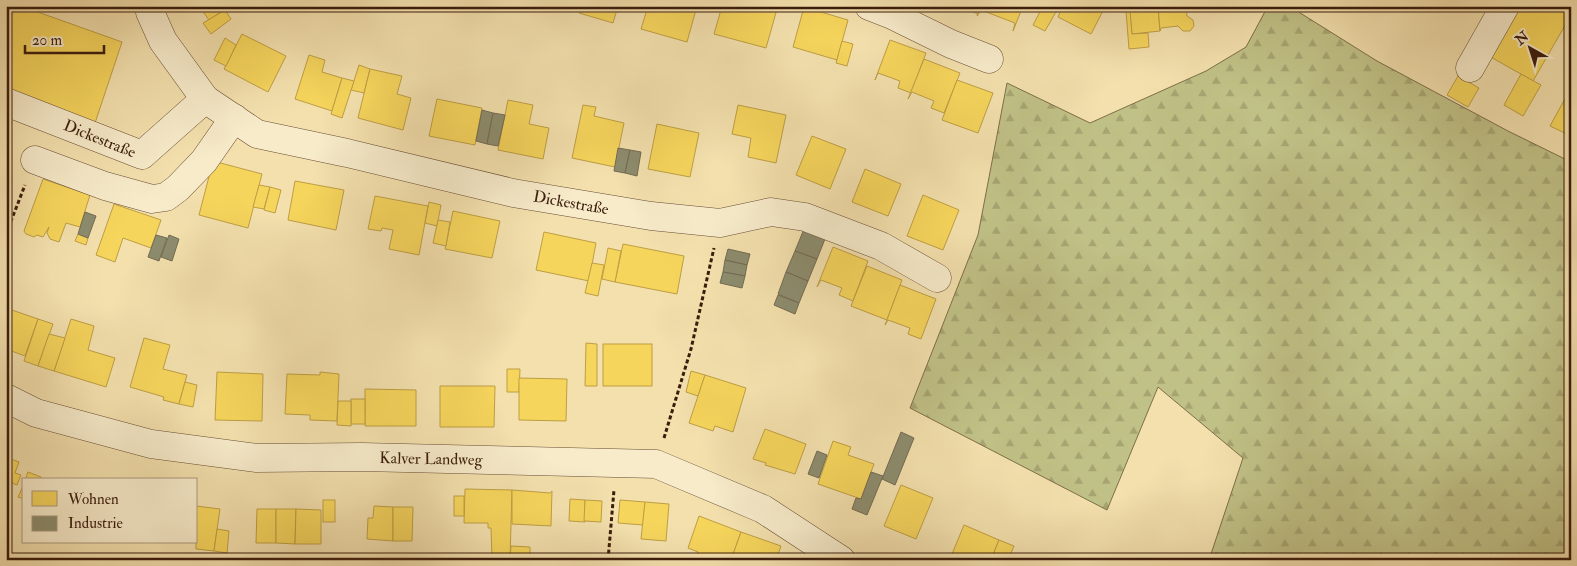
<svg xmlns="http://www.w3.org/2000/svg" width="1577" height="566" font-family="'IM FELL Double Pica',serif">
	<defs>
		<pattern id="forest-firs" width="22" height="20" patternUnits="userSpaceOnUse" patternTransform="scale(1.25)"><rect width="22" height="20" fill="#c0c186"/><path d="M5 1l3.5 6h-7zM16 11l3.5 6h-7z" fill="#a6a572"/></pattern>
	</defs>
	<rect width="100%" height="100%" fill="#f3e0ad"/>
	<filter id="stains"><feTurbulence type="fractalNoise" baseFrequency=".004" numOctaves="4"/><feColorMatrix values="0 0 0 0 .2 0 0 0 0 .09 0 0 0 0 .02 0 0 0 .5 -.17"/></filter>
	<radialGradient id="worn" r=".72"><stop offset=".6" stop-color="#630" stop-opacity="0"/><stop offset="1" stop-color="#630" stop-opacity=".3"/></radialGradient>
	<path fill="url(#forest-firs)" stroke="#7e6e49" d="M1268 6H1289L1377 61 1508 131 1571 162V560H1209L1243 458 1158 387 1107 510 910 408 978 235 1007 83 1090 123 1206 71 1246 47Z"/>
	<g fill="#f6d55c" stroke="#be9e44">
		<path d="M6 6H21L122 42 95 123 6 93Z"/>
		<path d="M199 6H230L209 20Z"/>
		<path d="M581 6H618L613 23 579 13Z"/>
		<path d="M648 6H697L687 42 641 29Z"/>
		<path d="M722 6H765L777 9 766 48 714 34Z"/>
		<path d="M966 6H981L978 14 965 9Z"/>
		<path d="M981 6H1023L1013 31 1015 23 981 10 977 16Z"/>
		<path d="M1043 6H1050L1057 10 1045 31 1033 25Z"/>
		<path d="M1063 6H1104L1105 7 1091 34 1058 17Z"/>
		<path d="M1129 6H1158L1160 31 1132 34Z"/>
		<path d="M1158 6H1186L1187 16 1193 20 1194 26 1190 31H1183L1178 26 1161 28 1160 31Z"/>
		<path d="M1517 6H1563L1571 11V15L1533 81 1489 56Z"/>
		<path d="M804 7 848 20 837 60 793 47Z"/>
		<path d="M225 10 231 19 211 34 203 23Z"/>
		<path d="M1126 11H1130L1132 34 1148 33 1149 47 1129 49Z"/>
		<path d="M242 34 286 56 268 92 224 69Z"/>
		<path d="M225 38 236 45 226 66 214 60Z"/>
		<path d="M890 40 926 53 911 93 898 88 900 81 878 73 875 80Z"/>
		<path d="M842 41 853 44 847 66 836 63Z"/>
		<path d="M309 55 325 60 322 72 342 78 332 111 295 99Z"/>
		<path d="M924 59 960 73 944 113 931 108 934 101 912 92 908 99Z"/>
		<path d="M359 65 370 69 364 93 351 90Z"/>
		<path d="M370 69 402 76 397 94 411 98 403 130 358 118Z"/>
		<path d="M1521 74 1541 85 1523 116 1504 105Z"/>
		<path d="M1458 76 1479 88 1468 107 1447 95Z"/>
		<path d="M342 78 354 81 342 118 331 114Z"/>
		<path d="M957 80 993 93 978 133 942 120Z"/>
		<path d="M1567 95 1571 97V136L1550 126Z"/>
		<path d="M437 99 482 108 475 145 429 136Z"/>
		<path d="M508 100 533 105 529 124 549 128 543 159 498 150Z"/>
		<path d="M583 105 596 107 594 116 624 123 615 167 572 158Z"/>
		<path d="M738 105 786 115 776 163 748 157 751 138 732 134Z"/>
		<path d="M657 124 699 133 690 177 648 169Z"/>
		<path d="M812 136 846 149 830 189 796 175Z"/>
		<path d="M213 161 262 174 248 228 199 215Z"/>
		<path d="M865 169 901 184 888 216 852 202Z"/>
		<path d="M43 179 90 195 80 227 66 223 59 242 50 239 47 233 49 227 43 237 37 235 34 237 26 234 24 231Z"/>
		<path d="M295 181 344 190 336 230 288 220Z"/>
		<path d="M259 185 270 187 264 209 253 207Z"/>
		<path d="M270 187 281 190 275 213 264 210Z"/>
		<path d="M923 195 959 210 943 250 907 236Z"/>
		<path d="M375 196 428 206 419 255 389 249 393 230 382 228 381 231 368 229Z"/>
		<path d="M429 202 441 205 437 226 425 223Z"/>
		<path d="M114 204 161 220 151 248 123 238 115 262 96 255Z"/>
		<path d="M453 211 500 221 492 258 445 249Z"/>
		<path d="M438 220 450 222 446 246 433 243Z"/>
		<path d="M544 232 596 243 589 281 536 270Z"/>
		<path d="M78 234 88 238 86 245 75 241Z"/>
		<path d="M623 244 684 256 677 294 615 282Z"/>
		<path d="M833 247 868 261 853 301 839 295 842 288 821 280 817 287Z"/>
		<path d="M608 248 621 251 615 282 602 279Z"/>
		<path d="M592 263 604 265 598 296 585 293Z"/>
		<path d="M867 266 902 280 887 320 851 306Z"/>
		<path d="M900 285 936 299 921 339 908 334 910 328 888 320 885 325Z"/>
		<path d="M6 308 38 319 25 356 6 349Z"/>
		<path d="M38 319 53 324 38 366 24 361Z"/>
		<path d="M71 319 94 326 88 350 115 358 106 387 54 371Z"/>
		<path d="M49 334 65 338 54 371 38 366Z"/>
		<path d="M144 338 170 345 163 369 187 375 179 404 163 400 164 397 130 387Z"/>
		<path d="M586 343 597 344V386H585Z"/>
		<rect x="603" y="344" width="49" height="42"/>
		<path d="M507 369H520L519 392H507Z"/>
		<path d="M691 371 705 375 698 396 686 392Z"/>
		<path d="M217 372 263 374 262 421 215 420Z"/>
		<path d="M320 372 339 374 337 421 310 420V415L285 414 287 374 320 375Z"/>
		<path d="M705 375 746 388 733 432 715 426 713 431 689 423Z"/>
		<path d="M519 378 567 379 566 421 519 420Z"/>
		<path d="M185 382 197 385 193 407 179 404Z"/>
		<path d="M440 386H495L494 427H440Z"/>
		<path d="M365 389 416 390V426H365Z"/>
		<rect x="351" y="399" width="14" height="25"/>
		<path d="M338 401H351V426L337 425Z"/>
		<path d="M765 429 806 444 795 474 765 465 766 463 753 459Z"/>
		<path d="M833 441 851 447 848 455 874 464 861 499 818 484Z"/>
		<path d="M6 457 19 462 15 473 21 475 17 485 12 483 7 494Z"/>
		<path d="M28 472 41 477 40 480H25Z"/>
		<path d="M24 484V499L18 497Z"/>
		<path d="M901 485 933 498 916 539 884 526Z"/>
		<path d="M465 489 512 490 510 560H492L491 528H488V523H464Z"/>
		<path d="M512 490 550 493 552 491 551 526 512 524Z"/>
		<rect x="454" y="496" width="10" height="20"/>
		<path d="M570 499 585 500V522L569 521Z"/>
		<rect x="323" y="500" width="12" height="22"/>
		<path d="M585 500 602 501 601 522 584 521Z"/>
		<path d="M620 500 645 502 643 525 618 523Z"/>
		<path d="M645 502 669 504 666 541 641 539Z"/>
		<path d="M196 506 220 509 214 551 196 549Z"/>
		<path d="M374 506 393 507V541L367 539 368 518H373Z"/>
		<path d="M393 507H413L412 541H393Z"/>
		<path d="M257 509H276V543H256Z"/>
		<path d="M276 509H296L295 544 276 543Z"/>
		<path d="M296 509 321 510V544H295Z"/>
		<path d="M699 516 741 532 731 560H697L698 552 688 548Z"/>
		<path d="M964 525 999 540 991 560H966L952 554Z"/>
		<path d="M217 529 229 531 227 553 214 551Z"/>
		<path d="M741 532 781 546 776 560H731Z"/>
		<path d="M999 540 1014 546 1008 560H991Z"/>
		<path d="M511 546 530 547V560H510Z"/>
	</g>
	<g fill="#8c8c6e" stroke="#746a51">
		<path d="M482 110 493 113 487 144 476 141Z"/>
		<path d="M493 113 505 115 498 146 487 144Z"/>
		<path d="M618 148 630 150 625 173 614 171Z"/>
		<path d="M630 150 641 152 637 176 625 173Z"/>
		<path d="M85 212 96 216 88 238 78 234Z"/>
		<path d="M804 229 827 234 817 259 795 251Z"/>
		<path d="M156 235 167 238 159 261 148 257Z"/>
		<path d="M169 235 179 239 172 261 161 257Z"/>
		<path d="M728 249 750 254 747 265 725 260Z"/>
		<path d="M795 251 817 259 808 281 786 272Z"/>
		<path d="M725 260 747 265 745 276 723 272Z"/>
		<path d="M723 272 745 276 742 288 720 283Z"/>
		<path d="M786 272 808 281 799 303 778 294Z"/>
		<path d="M778 295 799 303 795 314 774 305Z"/>
		<path d="M901 432 914 438 895 485 882 479Z"/>
		<path d="M817 451 827 455 819 478 808 474Z"/>
		<path d="M871 472 883 476 867 515 852 509 856 498 861 499Z"/>
	</g>
	<g fill="none" stroke-linecap="round" stroke-linejoin="round">
		<g stroke="#694d34" stroke-width="29">
			<g id="minor">
				<path d="M149 6 150 12 163 41 205 99 257 134 347 153 513 193 651 216 720 223 771 212 805 217 881 246 937 278"/>
				<path d="M869 6 892 15 951 44 989 59"/>
				<path d="M1470 68 1505 6"/>
				<path d="M6 102 142 155 205 99"/>
				<path d="M35 160 105 186 152 199 166 197 178 188 204 161 234 118"/>
				<path d="M6 398 36 413 151 444 257 458 362 457 656 464 763 509 841 560"/>
			</g>
		</g>
		<g stroke="#3b1c0c" stroke-width="3" stroke-dasharray="4 2.5" stroke-linecap="butt">
			<path d="M6 234 25 185"/>
			<path d="M664 438 691 349 714 248"/>
			<path d="M608 560 614 490"/>
		</g>
		<use href="#minor" stroke="#f7ebca" stroke-width="28"/>
	</g>
	<g text-anchor="middle" stroke-width="5" stroke-linejoin="round" paint-order="stroke">
		<g font-size="16" fill="#3b1c0c" stroke="#f7ebca">
			<text transform="translate(100 138) rotate(22)" y="6">Dickestraße</text>
			<text transform="translate(571 202) rotate(10)" y="6">Dickestraße</text>
			<text transform="translate(431 458) rotate(1)" y="6">Kalver Landweg</text>
		</g>
	</g>
	<rect width="1577" height="566" fill="none" stroke="#f3e0ad" stroke-width="25"/>
	<rect x="8" y="8" width="1562" height="551" fill="none" stroke="#3b1c0c" stroke-width="2.5"/>
	<rect x="12" y="12" width="1552" height="541" fill="none" stroke="#3b1c0c"/>
	<rect x="22" y="478" width="175" height="65" fill="#f7ebca" stroke="#ac987e"/>
	<rect x="32" y="491" width="25" height="15" fill="#f6d55c" stroke="#ac987e"/>
	<text x="68" y="504" font-size="15" fill="#3b1c0c">Wohnen</text>
	<rect x="32" y="516" width="25" height="15" fill="#8c8c6e" stroke="#ac987e"/>
	<text x="68" y="528" font-size="15" fill="#3b1c0c">Industrie</text>
	<g transform="translate(1530 48) rotate(321)" stroke="#f7ebca" stroke-width="4" paint-order="stroke">
	<path d="M0-4L9 19L0 12L-9 19Z" fill="#3b1c0c"/>
	<text y="-8" font-size="14" font-weight="bold" text-anchor="middle" fill="#3b1c0c">N</text>
	</g>
	<path d="M25 45v8h79v-8" fill="none" stroke="#3b1c0c" stroke-width="2.5"/>
	<text x="32" y="45" font-size="15" fill="#3b1c0c" stroke="#f7ebca" stroke-width="4" paint-order="stroke">20 m</text>
	<rect width="100%" height="100%" filter="url(#stains)"/>
	<rect width="100%" height="100%" fill="url(#worn)"/>
</svg>
